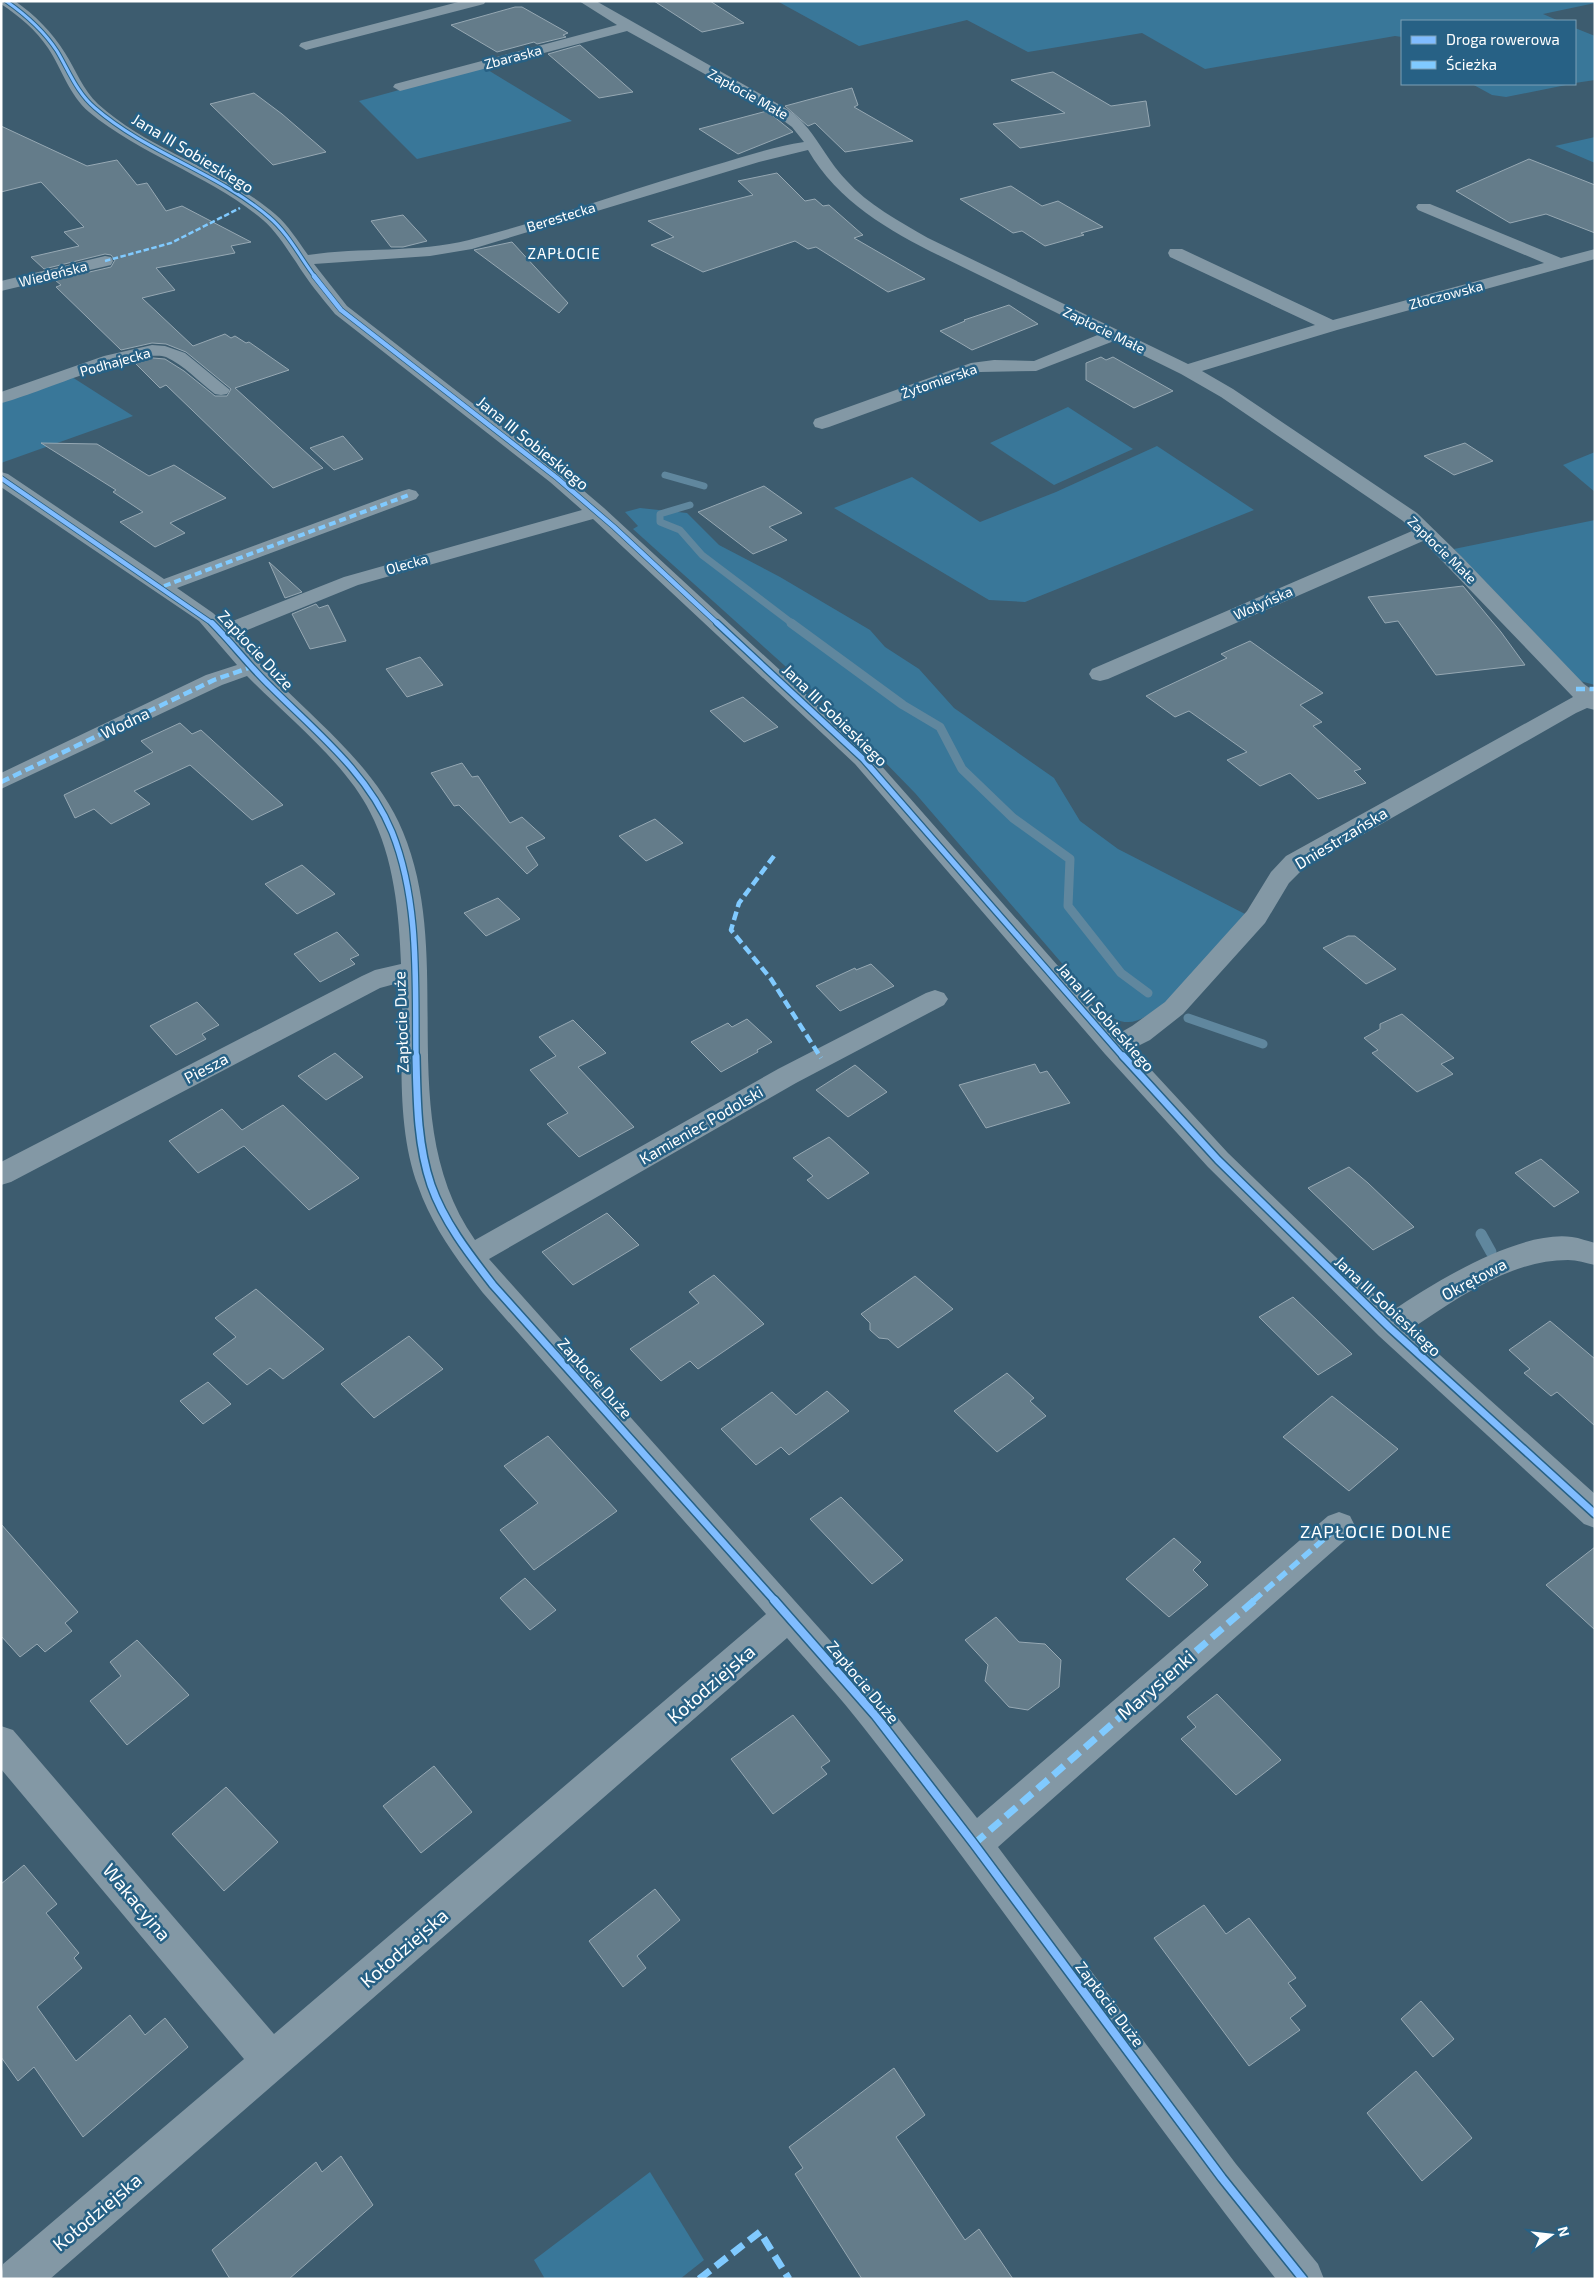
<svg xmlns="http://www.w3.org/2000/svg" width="1596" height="2280" font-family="'Exo 2',sans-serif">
	<rect width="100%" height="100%" fill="#3d5c6f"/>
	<g fill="#397799">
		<path d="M777 1H1595V3L1543 14 1559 21H1402V37L1395 36 1205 69 1142 33 1028 52 967 20 859 46Z"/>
		<path d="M1575 28 1595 36V80L1575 83Z"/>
		<path d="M483 67 572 121 417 159 359 101Z"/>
		<path d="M1472 84H1571L1506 97 1492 95Z"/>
		<path d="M1595 137V163L1555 146Z"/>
		<path d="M72 377 133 416 1 463V401Z"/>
		<path d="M1068 407 1133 449 1054 485 990 443Z"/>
		<path d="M1157 446 1254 510 1025 602 989 600 834 508 912 477 980 522 1056 492Z"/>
		<path d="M1595 452V492L1563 465Z"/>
		<path d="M640 508 687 513 719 545 780 577 870 630 885 647 919 669 954 708 1054 778 1080 821 1118 849 1247 915C1226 940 1160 1024 1127 1022 1117 1022 1110 1016 1103 1011L915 793 835 711 633 529 638 526 625 512Z"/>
		<path d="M1595 520V685L1580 681 1454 549Z"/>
		<path d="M650 2172 704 2260 680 2279H545L534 2260Z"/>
	</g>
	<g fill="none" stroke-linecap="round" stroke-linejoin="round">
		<g stroke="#60879e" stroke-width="7">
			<path d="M665 475 704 486"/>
			<path d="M690 505 660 514V522L680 530 702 555 793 624"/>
		</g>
		<g stroke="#60879e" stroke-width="9">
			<path d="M791 623 903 705 940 727 962 769 1013 818 1070 859 1068 906 1121 973 1148 993"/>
			<path d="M1188 1018 1263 1044"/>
		</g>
		<path stroke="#60879e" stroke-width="11" d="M1481 1234 1491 1252"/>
	</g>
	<g fill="#647c8a" stroke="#96a8b3">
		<path d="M654 1H710L744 23 702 32Z"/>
		<path d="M515 7H522L568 33 563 35 566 37 537 44 534 42 497 52 451 25Z"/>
		<path d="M580 45 633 92 599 98 548 54Z"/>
		<path d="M1053 72 1111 106 1146 101 1150 126 1020 148 993 124 1065 113 1011 80Z"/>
		<path d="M852 88 858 105 854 107 913 141 845 152 815 123 808 126 785 106Z"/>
		<path d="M254 93 282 114 326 152 273 165 210 104Z"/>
		<path d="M767 111 793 132 738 154 699 129Z"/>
		<path d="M1 126 87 166 117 160 137 185 147 183 166 211 182 206 251 242 231 246 235 253 156 268 175 290 142 298 193 346 225 334 231 338 235 336 246 343 249 342 289 370 235 388 323 468 273 488 166 385 160 388 133 361 153 358 165 359 184 371 215 396H227L231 389 186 352 166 344 152 343 121 350 56 287 61 285 55 280 111 267 115 260 111 255 105 254 44 269 31 257 79 246 64 232 84 227 41 182 1 192Z"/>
		<path d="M1529 159 1595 185V233L1546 214 1510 223 1456 191Z"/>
		<path d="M777 173 805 201 815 199 823 206 829 205 863 235 854 238 925 279 888 292 816 247 808 249 795 241 703 272 651 245 674 237 648 221 753 195 738 181Z"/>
		<path d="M1011 186 1042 206 1058 201 1103 227 1081 233 1084 235 1045 246 1022 231 1013 233 960 199Z"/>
		<path d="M403 215 427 241 403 247H391L371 221Z"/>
		<path d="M512 242 568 303 559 313 474 250Z"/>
		<path d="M1009 305 1038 324 972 350 940 331 965 321 964 320Z"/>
		<path d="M1101 357 1106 360 1113 357 1173 391 1134 408 1086 380V363Z"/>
		<path d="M343 436 363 459 334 470 310 448Z"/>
		<path d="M41 443 97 444 149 476 174 465 226 498 170 523 185 533 155 547 120 522 143 512 113 492 116 490Z"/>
		<path d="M1465 443 1493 461 1454 475 1424 456Z"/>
		<path d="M764 486 802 513 769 527 787 540 753 554 698 512Z"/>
		<path d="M269 562 302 592 285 598Z"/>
		<path d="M1463 586 1501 632 1525 665 1436 675 1398 621 1385 623 1368 597Z"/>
		<path d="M316 604 319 608 328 605 346 641 310 649 292 614Z"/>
		<path d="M1250 641 1323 693 1300 705 1322 722 1313 726 1361 769 1354 771 1366 783 1318 799 1290 773 1260 786 1227 760 1247 752 1189 711 1175 717 1146 696 1227 658 1221 654Z"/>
		<path d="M420 657 443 685 407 697 386 669Z"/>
		<path d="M743 697 778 727 744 742 710 711Z"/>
		<path d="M180 723 192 734 201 730 283 805 252 820 190 765 134 791 150 804 111 824 94 809 75 818 64 795 153 752 141 741Z"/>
		<path d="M462 763 472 777 478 776 510 823 522 817 545 838 526 847 538 865 527 874 459 805 454 806 431 773Z"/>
		<path d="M655 819 683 843 646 861 619 836Z"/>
		<path d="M302 865 335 894 297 914 265 884Z"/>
		<path d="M498 898 520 919 486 936 464 913Z"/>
		<path d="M337 932 359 955 350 959 355 964 320 982 294 954Z"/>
		<path d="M1348 936H1355L1396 969 1366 984 1323 948Z"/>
		<path d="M871 964 894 986 840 1011 816 986 855 968 856 970Z"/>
		<path d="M197 1002 219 1025 202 1034 206 1039 176 1055 150 1026Z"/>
		<path d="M1402 1014 1454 1058 1441 1064 1453 1074 1417 1092 1372 1053 1378 1050 1364 1038 1380 1029V1024Z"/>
		<path d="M747 1019 772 1042 757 1050 758 1052 721 1072 691 1042 728 1023 732 1027Z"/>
		<path d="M573 1020 606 1053 578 1067 634 1127 579 1157 547 1124 568 1113 530 1070 556 1056 539 1037Z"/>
		<path d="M335 1053 363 1077 326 1100 298 1076Z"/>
		<path d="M1035 1064 1040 1073 1047 1071 1070 1103 986 1128 959 1085Z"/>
		<path d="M855 1065 887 1092 848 1117 816 1090Z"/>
		<path d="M283 1105 359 1178 309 1210 244 1146 198 1173 169 1141 222 1109 242 1130Z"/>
		<path d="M829 1137 869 1173 828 1199 807 1180 813 1176 793 1158Z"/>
		<path d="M1541 1159 1579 1192 1554 1207 1515 1173Z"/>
		<path d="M1349 1167 1368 1183 1414 1227 1373 1250 1308 1188Z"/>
		<path d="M607 1213 639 1245 573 1285 542 1252Z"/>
		<path d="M714 1275 764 1324 698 1369 690 1361 661 1381 630 1349 699 1303 689 1292Z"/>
		<path d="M915 1276 953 1309 898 1348 888 1339 879 1338 870 1330V1323L861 1314Z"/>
		<path d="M256 1289 324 1349 283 1379 270 1368 247 1385 213 1354 236 1337 215 1318Z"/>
		<path d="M1293 1297 1352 1354 1318 1375 1259 1317Z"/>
		<path d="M1550 1321 1595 1359V1426L1557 1392 1551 1396 1524 1373 1530 1369 1509 1350Z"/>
		<path d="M409 1336 443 1369 374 1418 341 1384Z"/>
		<path d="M1007 1373 1034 1398 1030 1401 1046 1416 997 1452 954 1411Z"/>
		<path d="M208 1382 231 1404 203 1424 180 1401Z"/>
		<path d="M827 1391 849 1411 789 1455 781 1447 756 1465 721 1429 772 1392 796 1415Z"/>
		<path d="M1332 1396 1398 1449 1349 1491 1283 1437Z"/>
		<path d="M548 1436 617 1511 534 1570 500 1530 538 1503 504 1466Z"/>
		<path d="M841 1497 903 1560 872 1584 810 1519Z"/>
		<path d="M1 1524 78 1612 65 1623 72 1631 45 1652 37 1644 20 1657 1 1636Z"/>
		<path d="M1174 1538 1201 1562 1193 1570 1208 1585 1169 1617 1126 1579Z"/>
		<path d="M1595 1547V1630L1546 1585Z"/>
		<path d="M525 1578 556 1610 530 1630 500 1598Z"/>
		<path d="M996 1617 1019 1642 1045 1644 1061 1660 1059 1687 1028 1710 1009 1707 985 1681 988 1665 965 1640Z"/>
		<path d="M137 1640 189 1695 127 1745 90 1701 121 1676 110 1662Z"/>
		<path d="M1217 1694 1281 1760 1236 1795 1181 1739 1196 1727 1187 1717Z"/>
		<path d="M793 1715 830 1761 821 1767 827 1774 773 1814 731 1759Z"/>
		<path d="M434 1766 472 1812 421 1853 383 1806Z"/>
		<path d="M226 1787 278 1842 224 1891 172 1834Z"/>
		<path d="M24 1865 57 1904 46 1913 79 1953 74 1958 82 1968 37 2007 76 2061 130 2015 145 2035 165 2018 188 2047 83 2137 34 2067 18 2081 1 2057V1884Z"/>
		<path d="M655 1889 680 1920 637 1956 646 1968 623 1987 589 1941Z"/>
		<path d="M1204 1905 1226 1934 1249 1918 1296 1978 1288 1983 1306 2006 1290 2018 1300 2030 1249 2066 1154 1938Z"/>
		<path d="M1421 2001 1454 2039 1433 2057 1401 2019Z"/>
		<path d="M894 2068 925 2115 896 2137 965 2240 979 2229 1013 2279H862L795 2174 803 2168 789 2147Z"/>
		<path d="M1416 2071 1472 2138 1422 2181 1367 2113Z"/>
		<path d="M341 2156 373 2205 289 2279H230L212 2250 316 2162 322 2172Z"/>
	</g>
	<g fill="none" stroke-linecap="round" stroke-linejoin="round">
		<g fill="#8398a5" fill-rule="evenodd">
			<path d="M1 1H15C35 15 52 32 65 53 76 70 83 90 98 104 150 151 221 168 275 214 288 225 298 241 308 255 361 247 417 253 469 240 551 219 631 189 712 166 742 157 772 147 804 142L792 127 768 109 627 31 400 91 393 87 395 84 617 25 579 1H596L787 109C814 127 824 157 846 180 868 205 899 221 928 238L1188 364 1315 325 1170 257 1168 253 1170 249H1182L1333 320 1544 263 1418 210 1416 207 1418 204H1430L1561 258 1595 249V259L1337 330 1202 371 1233 389 1417 513 1461 556 1584 684 1595 692V710L1587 708 1576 713 1304 868 1289 883 1265 923 1183 1014 1150 1040 1132 1049 1228 1153 1392 1311C1435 1282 1519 1230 1572 1237 1580 1238 1587 1241 1595 1243V1265C1586 1263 1577 1260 1568 1260 1510 1260 1458 1298 1411 1329L1595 1494V1528L1584 1524 1379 1336 1208 1167 1105 1054 855 764 593 519 358 585 235 635C249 651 263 667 278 682 324 728 378 771 403 832 457 962 391 1120 475 1240L778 1069 926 993 935 990 944 993 948 999 944 1005 796 1083 489 1259 887 1704 977 1818 1328 1516 1339 1512 1350 1516 1355 1526 1350 1536 998 1847 1236 2164 1318 2264 1324 2279H1276C1134 2099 1006 1908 864 1728 840 1697 813 1668 787 1638L50 2279H1L3 2264 244 2059 1 1769V1726L13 1730 274 2034 766 1614 483 1293C457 1260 432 1226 418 1186 395 1125 403 1047 402 982L380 988 11 1182 1 1185V1162L362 976 375 970 401 964C399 913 394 858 370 812 345 762 286 716 247 676L222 685 1 789V773L206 675 237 665 199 621 1 487V472L8 474 164 579 402 491 409 489 416 491 419 495 416 499 177 588 213 613 225 624 344 577 582 510 550 482 335 314C321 297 307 280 296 262 286 248 277 232 263 220 211 176 142 156 89 112 69 95 62 69 48 48 36 30 19 16 1 4ZM808 150C845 214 914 243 977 274 1018 294 1059 314 1100 334L1034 361 994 360 971 363 815 419 813 423 815 427 822 429 829 427 980 372 1036 371 1114 341 1181 374 1221 397 1403 521 1412 531 1092 669 1089 674 1092 679 1100 681 1108 679 1423 541 1573 697 1286 856 1271 872 1247 911 1165 1002 1132 1026 1118 1034 871 754 604 508 564 474 347 306 314 264 430 256 472 249 759 162Z"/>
			<path d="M462 1H486L484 4 306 50 299 46 301 43Z"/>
			<path d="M105 256 111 257 113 261 111 265 1 291V281Z"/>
			<path d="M152 345 165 346 185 353 230 390 227 394 221 395 215 394C199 382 184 365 166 357 140 347 33 396 1 403V392L104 356Z"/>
		</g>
		<path stroke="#80caff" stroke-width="2.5" stroke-dasharray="5.5 2.5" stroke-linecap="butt" d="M105 261 171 243 240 208"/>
		<path stroke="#80caff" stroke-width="4" stroke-dasharray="7 4" stroke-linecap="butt" d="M164 586 409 495"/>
		<g stroke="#80caff" stroke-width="4.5" stroke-dasharray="9 4.5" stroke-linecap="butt">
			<path d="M1576 689H1595"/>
			<path d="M1 782 214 680 251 667"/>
			<path d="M774 856 739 903 731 930 771 979 821 1058"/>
		</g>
		<path stroke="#80caff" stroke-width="5.5" stroke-dasharray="11 5.5" stroke-linecap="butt" d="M1253 1601 1339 1526"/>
		<g stroke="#80caff" stroke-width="7" stroke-dasharray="14 7" stroke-linecap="butt">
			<path d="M974 1844 1255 1600"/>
			<path d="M699 2279 760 2232 789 2279"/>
		</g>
		<g stroke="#276185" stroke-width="5">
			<path id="cycleway-far4" d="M6 1C26 15 44 31 57 51 69 71 77 93 95 108 147 153 216 172 269 217 288 233 300 257 315 277"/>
		</g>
		<g stroke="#276185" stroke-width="6">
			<g id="cycleway-far3">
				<path d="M314 276 341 310 557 478 614 527 718 624"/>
				<path d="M1 478 213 624"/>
			</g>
		</g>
		<g stroke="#276185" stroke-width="8">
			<g id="cycleway-far2">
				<path d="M212 623C232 643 250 667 271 687 315 731 368 773 392 832 420 902 415 984 416 1058"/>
				<path d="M717 623 863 759 1124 1058"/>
			</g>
		</g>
		<g stroke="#276185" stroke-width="10">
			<g id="cycleway-far1">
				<path d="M416 1056C417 1099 417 1144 431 1185 444 1222 469 1254 493 1285L775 1601"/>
				<path d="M1123 1056 1218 1160 1390 1328 1595 1514"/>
			</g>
		</g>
		<g stroke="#276185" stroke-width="11">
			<path id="cycleway" d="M774 1600 875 1715 974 1844 1222 2178 1303 2279"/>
		</g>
		<use href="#cycleway-far4" stroke="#80bcff" stroke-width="3"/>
		<use href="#cycleway-far3" stroke="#80bcff" stroke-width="4.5"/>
		<use href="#cycleway-far2" stroke="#80bcff" stroke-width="5.5"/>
		<use href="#cycleway-far1" stroke="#80bcff" stroke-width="7"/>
		<use href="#cycleway" stroke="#80bcff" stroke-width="8"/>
	</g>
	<g text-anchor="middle" stroke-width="5" stroke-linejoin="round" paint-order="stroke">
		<g font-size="14" fill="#fff" stroke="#276185">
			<text transform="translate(513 57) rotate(-15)" y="5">Zbaraska</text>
			<text transform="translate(748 94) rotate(29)" y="5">Zapłocie Małe</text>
			<text transform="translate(561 217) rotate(-17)" y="5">Berestecka</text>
			<text transform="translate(53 274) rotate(-14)" y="5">Wiedeńska</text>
			<text transform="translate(1446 295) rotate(-15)" y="5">Złoczowska</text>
			<text transform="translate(1104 330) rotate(26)" y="5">Zapłocie Małe</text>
			<text transform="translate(115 362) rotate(-16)" y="5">Podhajecka</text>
			<text transform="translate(939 381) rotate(-19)" y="5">Żytomierska</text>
			<text transform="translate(1442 550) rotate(44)" y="5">Zapłocie Małe</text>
			<text transform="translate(407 564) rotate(-16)" y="5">Olecka</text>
			<text transform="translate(1263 603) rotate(-24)" y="5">Wołyńska</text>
		</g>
		<g font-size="15" letter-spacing="1" fill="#fff" stroke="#276185">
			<text x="564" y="259">ZAPŁOCIE</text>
		</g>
		<g font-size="16" fill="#fff" stroke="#276185">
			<text transform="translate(193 153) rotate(31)" y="6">Jana III Sobieskiego</text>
			<text transform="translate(533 443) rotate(39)" y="6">Jana III Sobieskiego</text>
			<text transform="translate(256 650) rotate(47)" y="6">Zapłocie Duże</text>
			<text transform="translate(835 715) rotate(44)" y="6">Jana III Sobieskiego</text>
			<text transform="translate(125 723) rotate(-26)" y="6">Wodna</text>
			<text transform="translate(1341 838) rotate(-31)" y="6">Dniestrzańska</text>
			<text transform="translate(1106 1017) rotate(49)" y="6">Jana III Sobieskiego</text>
			<text transform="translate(401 1022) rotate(-92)" y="6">Zapłocie Duże</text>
			<text transform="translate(206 1068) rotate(-28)" y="6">Piesza</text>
			<text transform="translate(701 1125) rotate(-30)" y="6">Kamieniec Podolski</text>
			<text transform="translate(1474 1279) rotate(-28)" y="6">Okrętowa</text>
			<text transform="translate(1388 1306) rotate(43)" y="6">Jana III Sobieskiego</text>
			<text transform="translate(595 1378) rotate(48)" y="6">Zapłocie Duże</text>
			<text transform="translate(863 1682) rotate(50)" y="6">Zapłocie Duże</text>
			<text transform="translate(1110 2004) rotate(53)" y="6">Zapłocie Duże</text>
		</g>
		<g font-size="18" letter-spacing="1" fill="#fff" stroke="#276185">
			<text x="1376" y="1538">ZAPŁOCIE DOLNE</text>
		</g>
		<g font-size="19" fill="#fff" stroke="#276185">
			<text transform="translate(711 1684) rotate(-41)" y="7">Kołodziejska</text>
			<text transform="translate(1156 1685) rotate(-41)" y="7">Marysienki</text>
			<text transform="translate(137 1902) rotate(50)" y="7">Wakacyjna</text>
			<text transform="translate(404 1948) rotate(-41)" y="7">Kołodziejska</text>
			<text transform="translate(97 2212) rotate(-40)" y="7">Kołodziejska</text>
		</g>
	</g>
	<rect width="1596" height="2280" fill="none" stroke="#ffffff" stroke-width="5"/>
	<rect x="1401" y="20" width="175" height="65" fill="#276185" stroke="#7da0b6"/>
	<rect x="1411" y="36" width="25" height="8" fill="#80bcff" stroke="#7da0b6"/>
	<text x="1446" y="45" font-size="15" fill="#ffffff">Droga rowerowa</text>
	<rect x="1411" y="61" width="25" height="8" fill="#80caff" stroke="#7da0b6"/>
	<text x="1446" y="70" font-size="15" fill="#ffffff">Ścieżka</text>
	<g transform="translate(1551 2235) rotate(75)" stroke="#276185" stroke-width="4" paint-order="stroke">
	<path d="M0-4L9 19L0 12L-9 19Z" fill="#ffffff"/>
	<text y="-8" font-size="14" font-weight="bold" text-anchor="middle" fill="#ffffff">N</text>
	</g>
</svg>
